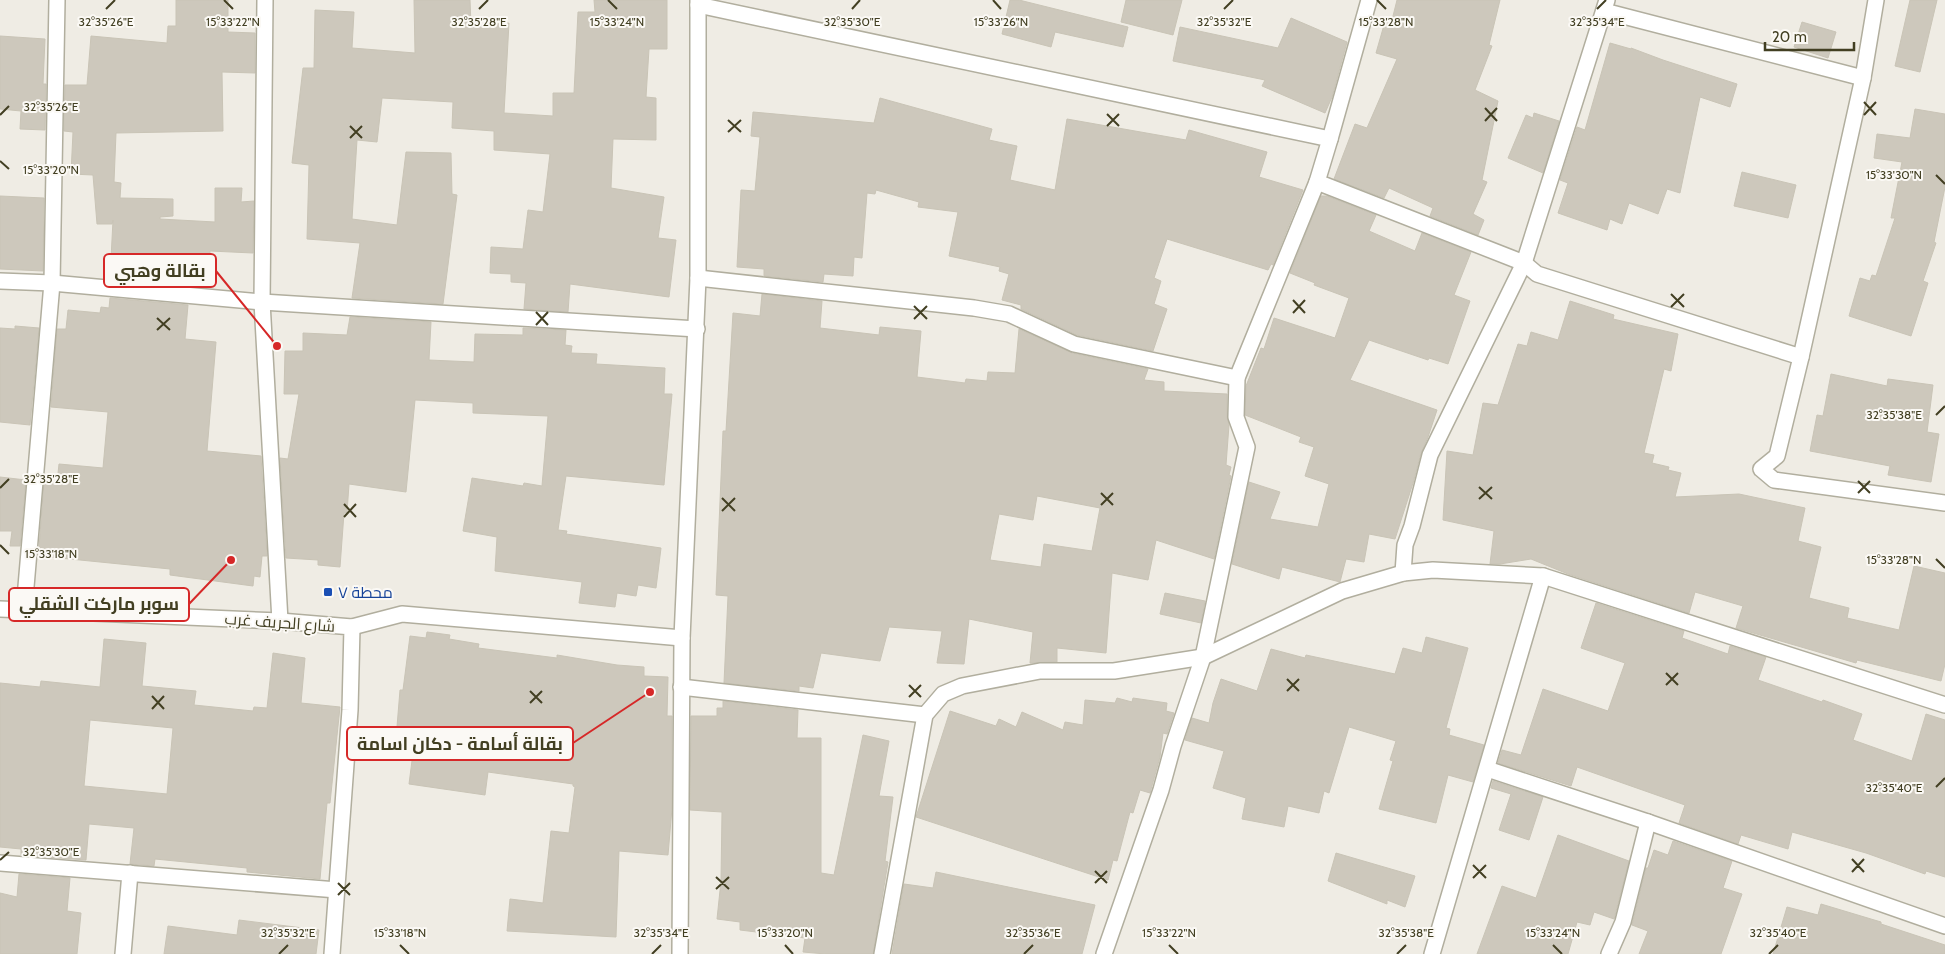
<svg xmlns="http://www.w3.org/2000/svg" width="1945" height="954" font-family="Cabin,Cairo,sans-serif">
	<rect width="100%" height="100%" fill="#efece4"/>
	<g fill="#cdc8bc" stroke="#c9c4b6" fill-rule="evenodd">
		<path d="M176 0H228V32L255 33V73L222 72 223 131 116 133 114 182 121 183 120 198 173 199V216L160 217V219L215 222V188H242L241 202 254 201 253 253 210 251 209 286H189L110 279 113 220 112 224H97L93 175 71 174 73 132 64 131 65 85H87L91 36 167 43 168 26H176Z"/>
		<path d="M414 0H470L471 26 509 23 504 113 553 116V93H574L578 12H595L594 0H667V49H649L646 97 656 98V140L613 139 611 188 664 197 658 238 676 240 669 297 570 284 568 312 524 309 526 283 511 282V274L490 273 491 247 523 249 528 210 543 212 550 154 494 150V131L452 128 453 102 382 98 377 142 357 140 352 219 397 225 406 152 451 153 452 194 457 195 443 304 352 298 360 243 307 239 309 165 292 163 303 68H314L315 10 354 12 352 48 415 53Z"/>
		<path d="M1010 0H1019L1128 27 1123 47 1055 32 1051 47 1002 34Z"/>
		<path d="M1126 0H1182L1173 35 1121 22Z"/>
		<path d="M1397 0H1500L1489 45 1492 46 1475 90 1498 101 1482 180 1487 182 1473 214 1484 220 1478 235 1430 216 1433 208 1389 188 1384 198 1334 179 1355 124 1367 128 1397 59 1376 53 1386 18 1392 20Z"/>
		<path d="M1910 0H1937L1920 72 1895 66Z"/>
		<path d="M1291 18 1347 42 1332 97 1325 113 1262 86 1265 80 1173 61 1180 27 1278 48Z"/>
		<path d="M1802 22 1836 32 1828 58 1794 47Z"/>
		<path d="M0 36 45 39 43 84H46L45 130 20 129 21 111 0 109Z"/>
		<path d="M1610 43 1631 49V48L1663 60 1737 84 1730 107 1700 97 1680 193 1667 189 1658 214 1629 203 1622 224 1610 219 1607 230 1558 213 1568 183 1560 180 1577 127 1585 130Z"/>
		<path d="M880 98 992 129 989 140 1017 146 1010 180 1055 190 1067 119 1186 140 1189 130 1267 152 1259 177 1303 190 1273 265 1271 264 1268 270 1167 239 1154 278 1161 281 1154 304 1167 309 1153 351 1077 335 1021 309V305L1002 300 1009 274 999 271 1000 267 949 256 958 212 918 207 919 202 876 190 875 194 867 193 862 258 854 257 853 276 824 274 823 282 764 276V269L737 267 741 190 755 191 760 137 751 136 753 112 874 123Z"/>
		<path d="M1915 109 1945 114V187L1934 242 1936 243 1923 281 1928 283 1911 336 1849 316 1860 278 1870 281 1872 275 1876 276 1895 218H1891L1902 162 1874 158 1877 134 1910 138Z"/>
		<path d="M1534 113 1559 121 1543 173 1508 158 1526 115 1533 118Z"/>
		<path d="M1742 172 1796 185 1788 218 1734 206Z"/>
		<path d="M0 196 44 198 43 271 0 269Z"/>
		<path d="M1321 196H1327L1376 215 1369 231 1415 251 1422 233 1471 252 1454 295 1470 301 1448 364 1429 358 1428 360 1369 340 1350 380 1437 410 1428 437 1421 453 1413 483 1395 539 1369 534 1364 562 1346 559 1340 582 1282 567 1279 579 1232 564 1249 482 1280 492 1270 519 1318 527 1329 484 1305 476 1314 447 1299 442 1301 437 1245 415 1246 386 1261 348 1264 349 1274 318 1335 338 1349 298 1314 285 1315 283 1290 273Z"/>
		<path d="M762 294 822 301 820 328 879 335 880 327 921 331 917 377 965 383 966 379 987 381 988 372 1015 373 1019 329 1072 353 1148 369 1144 380 1164 382V391L1227 394V417L1229 425 1226 465 1231 467 1229 475 1231 476 1214 559 1156 540 1148 580 1112 573 1106 653 1057 648V662L1030 663 1033 632 969 619 964 664 937 663 942 631 889 627 880 661 821 653 813 688 799 686V691L724 683 728 596 716 595 723 431H726L733 313 760 316ZM1037 496 1100 508 1092 551 1044 544 1041 567 990 560 999 514 1033 520Z"/>
		<path d="M110 298 188 305 185 339 216 342 207 451 261 456 267 556H262L260 577 254 576 253 586 170 575V569L50 557 51 549 39 548 44 482 57 483 59 464 103 468 108 412 51 407 57 329H66L68 310 100 313 101 307 109 308Z"/>
		<path d="M1570 301 1614 315 1613 319 1678 334 1671 371 1664 369 1644 453 1654 455 1652 463 1669 467 1668 470 1681 473 1675 497 1739 494 1805 508 1798 541 1821 547 1809 598 1849 608 1847 618 1899 630 1914 566 1945 573V664L1941 681 1857 660 1856 663 1736 628 1743 606 1695 592 1689 613 1568 574 1531 559 1500 564H1490L1494 531 1443 520 1447 451 1473 455 1483 403 1498 405 1518 344 1527 346 1531 332 1558 340Z"/>
		<path d="M350 317 431 322 429 360 474 362 475 334 523 335V328L566 330 565 345 572 346 571 353 597 354 596 364 665 368 664 394H672L664 485 566 476 558 530 567 531 566 534 661 548 656 588 638 585 636 596 617 593 615 607 579 603 582 582 495 571 497 537 463 531 472 478 523 486 524 483 542 486 548 416 473 413V403L415 400 406 492 349 484 347 513H344L340 567 318 565V560L286 558 280 458 288 459 299 394H284L285 351H303V333L347 335Z"/>
		<path d="M15 326 39 328 30 425 0 422V328L15 329Z"/>
		<path d="M1831 374 1887 386 1888 379 1933 385 1927 432 1939 434 1931 482 1888 475 1890 466 1810 451 1817 415 1823 416Z"/>
		<path d="M0 477 26 480 20 546H10L12 531H0Z"/>
		<path d="M1165 593 1205 601 1201 623 1160 614Z"/>
		<path d="M1596 603 1684 631 1682 638 1728 654 1730 646 1766 657 1758 680 1822 702 1823 700 1862 714 1853 740 1912 761 1926 714 1945 720V877L1926 871 1925 874 1866 853 1792 832 1788 849 1741 835 1738 844 1679 823 1685 805 1577 767 1571 786 1498 763 1502 750 1521 755 1543 689 1608 711 1625 663 1581 648Z"/>
		<path d="M427 632 450 635 449 639 479 644 478 648 557 658V655L617 665 644 667V676L668 677 667 716H672V808L668 855 619 851 616 937 507 931 510 899 543 903 551 831 569 833 575 787 573 786V784L488 772 485 795 409 784 413 753 395 751 400 690H403L410 636 426 638Z"/>
		<path d="M1426 637 1468 648 1446 728 1450 729 1449 735 1484 745 1473 782 1448 775 1436 823 1379 809 1393 761 1390 760 1396 741 1349 727 1329 793 1324 791 1319 813 1288 806 1284 827 1242 819 1246 798 1213 788 1224 751 1185 740 1192 718 1209 723 1213 703 1221 679 1257 691 1271 649 1305 658 1306 655 1395 674 1403 648 1422 653Z"/>
		<path d="M104 639 146 643 142 686 196 691 194 705 253 711 254 707 267 708 273 653 305 658 301 703 340 707 330 803H327L320 879 247 872V868L155 859 154 866 130 864 134 828 89 824 86 860 21 855V849L0 847V683L40 687 41 681 100 687ZM90 720 173 728 167 794 84 786Z"/>
		<path d="M1117 698 1132 702 1133 698 1167 703 1166 711 1174 713 1167 734 1163 733 1160 757 1150 793 1140 790 1133 813 1130 812 1117 861 1113 860 1108 880 916 817 950 711 996 726 999 719 1016 727 1022 712 1063 730 1065 722 1083 725 1085 700 1115 703Z"/>
		<path d="M723 701 798 710 797 738H821V873L834 875 863 735 889 741 879 796 893 797 885 861 888 862 873 954H826L803 952 805 938 740 930V922L717 919 721 881 722 812 690 810 691 716H717V708H723Z"/>
		<path d="M1493 781 1543 797 1529 840 1499 830 1511 794 1491 788Z"/>
		<path d="M1558 835 1629 861 1614 919 1594 912 1590 925 1577 922 1568 954H1477L1502 886 1536 898Z"/>
		<path d="M1673 841 1732 861 1723 888 1742 894 1721 954H1639L1648 931 1632 925 1646 868H1648L1654 850 1668 855Z"/>
		<path d="M1336 853 1415 876 1405 907 1387 900V904L1328 881Z"/>
		<path d="M936 872 1095 905 1082 954H892L904 884 933 888Z"/>
		<path d="M19 874 70 878 67 911 81 913 77 954H0V893L17 897Z"/>
		<path d="M1821 904 1881 922V924L1945 945V954H1773L1787 907 1818 915Z"/>
		<path d="M239 920 319 930 316 954H164L168 926 237 935Z"/>
	</g>
	<g fill="none" stroke-linecap="round" stroke-linejoin="round">
		<g stroke="#b1ae9e" stroke-width="18">
			<g id="minor">
				<path d="M265 0 262 302 280 621"/>
				<path d="M1876 0 1863 78 1801 357 1777 456 1761 469 1774 480 1945 503"/>
				<path d="M698 5 1330 139 1317 182 1524 263 1537 274 1801 357"/>
				<path d="M1604 11 1863 78"/>
				<path d="M1330 139 1369 0"/>
				<path d="M698 278 974 308 1009 314 1074 344 1237 378"/>
				<path d="M0 281 52 283 262 302 697 329"/>
				<path d="M1403 573 1405 545 1412 526 1430 455 1524 263 1607 0"/>
				<path d="M24 610 52 283 57 0"/>
				<path d="M352 627 402 614 682 638"/>
				<path d="M681 687 925 715"/>
				<path d="M1487 769 1648 822 1945 926"/>
				<path d="M0 863 337 890"/>
				<path d="M123 954 130 873"/>
				<path d="M680 954 682 638 698 278V0"/>
				<path d="M882 954 925 715 943 694 962 686 1040 671H1114L1203 657 1342 591 1403 573 1433 570 1543 576 1945 705"/>
				<path d="M1104 954 1161 790 1173 746 1203 657 1247 447 1236 417 1237 378 1317 182"/>
				<path d="M1432 954 1543 576"/>
				<path d="M1609 954 1623 922 1648 822"/>
			</g>
		</g>
		<g stroke="#b1ae9e" stroke-width="18">
			<path id="tertiary" d="M0 609 280 621 352 627 350 710 332 954"/>
		</g>
		<use href="#minor" stroke="#fff" stroke-width="15"/>
		<use href="#tertiary" stroke="#fff" stroke-width="15"/>
	</g>
	<path fill="none" stroke="#423f22" stroke-width="2" d="M224 0 233 9M608 0 617 9M993 0 1001 9M1377 0 1386 9M106 9 115 0M479 9 488 0M852 9 860 0M1224 9 1233 0M1597 9 1606 0M1864 102 1876 115M1485 108 1497 121M1107 114 1119 126M0 115 9 106M1864 115 1876 102M728 120 741 132M1485 121 1497 108M350 126 362 138M1107 126 1119 114M728 132 741 120M350 138 362 126M0 161 9 169M1936 175 1945 184M1671 294 1684 307M1293 300 1305 313M914 306 927 319M1671 307 1684 294M536 312 548 325M1293 313 1305 300M157 318 170 330M914 319 927 306M536 325 548 312M157 330 170 318M1936 415 1945 406M1858 481 1870 493M1479 487 1492 499M0 488 9 479M1101 493 1113 505M1858 493 1870 481M722 498 735 511M1479 499 1492 487M344 504 356 517M1101 505 1113 493M722 511 735 498M344 517 356 504M0 545 9 554M1936 559 1945 568M1666 673 1678 685M1287 679 1299 691M909 685 921 697M1666 685 1678 673M530 691 542 703M1287 691 1299 679M152 696 164 709M909 697 921 685M530 703 542 691M152 709 164 696M1936 787 1945 778M1852 859 1864 872M0 860 9 852M1473 865 1486 878M1095 871 1107 883M1852 872 1864 859M716 877 729 889M1473 878 1486 865M338 883 350 895M1095 883 1107 871M716 889 729 877M338 895 350 883M400 945 409 954M785 945 793 954M1169 945 1178 954M1553 945 1562 954M279 954 288 945M652 954 661 945M1024 954 1033 945M1397 954 1406 945M1769 954 1778 945"/>
	<rect fill="#1a4fb4" stroke="#fbf9f5" stroke-width="2" x="323" y="587" width="10" height="10" rx="2.5"/>
	<g text-anchor="middle" stroke-width="4" stroke-linejoin="round" paint-order="stroke">
		<g font-size="16" fill="#164399" stroke="#fbf9f5" text-anchor="start">
			<text x="338" y="598">محطة ٧</text>
		</g>
		<g font-size="16" fill="#423f22" stroke="#fbf9f5">
			<text transform="translate(280 622) rotate(4)" y="6">شارع الجريف غرب</text>
		</g>
	</g>
	<g font-size="12" text-anchor="middle" fill="#423f22" stroke="#fbf9f5" stroke-width="4" stroke-linejoin="round" paint-order="stroke">
		<text x="106" y="26">32°35'26"E</text>
		<text x="233" y="26">15°33'22"N</text>
		<text x="479" y="26">32°35'28"E</text>
		<text x="617" y="26">15°33'24"N</text>
		<text x="852" y="26">32°35'30"E</text>
		<text x="1001" y="26">15°33'26"N</text>
		<text x="1224" y="26">32°35'32"E</text>
		<text x="1386" y="26">15°33'28"N</text>
		<text x="1597" y="26">32°35'34"E</text>
		<text x="51" y="111">32°35'26"E</text>
		<text x="51" y="174">15°33'20"N</text>
		<text x="1894" y="179">15°33'30"N</text>
		<text x="1894" y="419">32°35'38"E</text>
		<text x="51" y="483">32°35'28"E</text>
		<text x="51" y="558">15°33'18"N</text>
		<text x="1894" y="564">15°33'28"N</text>
		<text x="1894" y="792">32°35'40"E</text>
		<text x="51" y="856">32°35'30"E</text>
		<text x="288" y="937">32°35'32"E</text>
		<text x="661" y="937">32°35'34"E</text>
		<text x="785" y="937">15°33'20"N</text>
		<text x="1033" y="937">32°35'36"E</text>
		<text x="1169" y="937">15°33'22"N</text>
		<text x="1406" y="937">32°35'38"E</text>
		<text x="1778" y="937">32°35'40"E</text>
		<text x="400" y="937">15°33'18"N</text>
		<text x="1553" y="937">15°33'24"N</text>
	</g>
	<path fill="none" stroke="#d62828" stroke-width="2" d="M277 346L216 271M231 560L189 604M650 692L573 743"/>
	<g fill="#d62828" stroke="#fbf9f5" stroke-width="2">
		<circle cx="277" cy="346" r="5"/>
		<circle cx="231" cy="560" r="5"/>
		<circle cx="650" cy="692" r="5"/>
	</g>
	<g fill="#fbf9f5" stroke="#d62828" stroke-width="2">
		<rect x="104" y="254" width="112" height="33" rx="5"/>
		<rect x="9" y="588" width="180" height="33" rx="5"/>
		<rect x="347" y="727" width="226" height="33" rx="5"/>
	</g>
	<g font-size="18" text-anchor="middle" font-weight="bold" fill="#423f22">
		<text x="160" y="277">بقالة وهبي</text>
		<text x="99" y="610">سوبر ماركت الشقلي</text>
		<text x="460" y="750">بقالة أسامة - دكان اسامة</text>
	</g>
	<path d="M1765 42v8h89v-8" fill="none" stroke="#423f22" stroke-width="2.5"/>
	<text x="1772" y="42" font-size="15" fill="#423f22" stroke="#fbf9f5" stroke-width="4" paint-order="stroke">20 m</text>
</svg>
